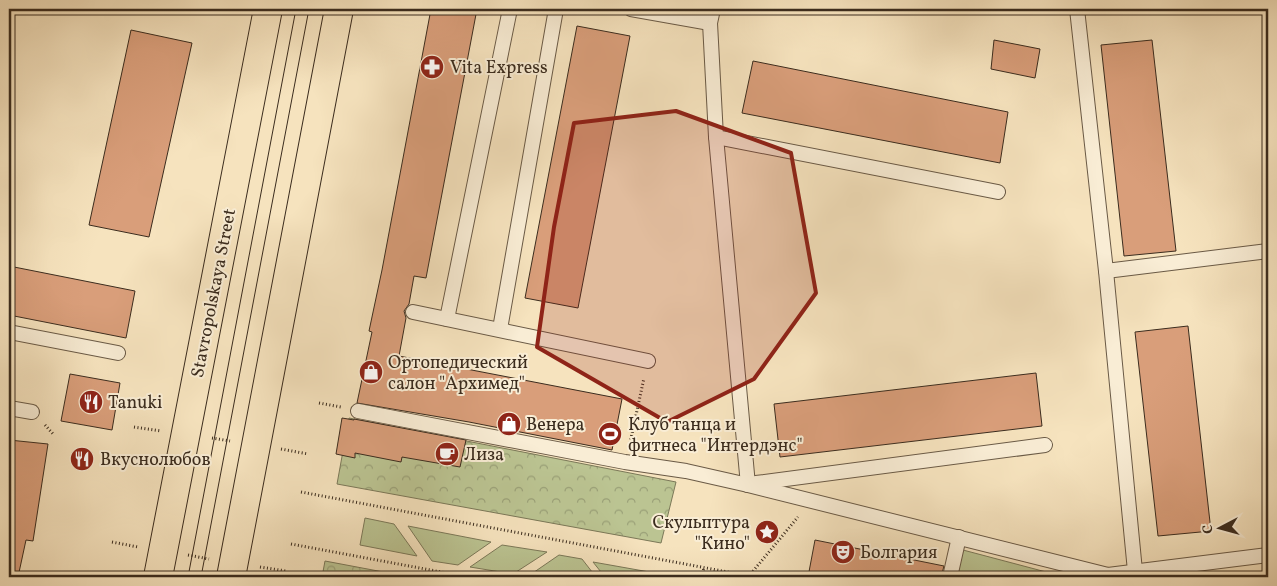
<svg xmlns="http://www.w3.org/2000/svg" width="1277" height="586" font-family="Vollkorn,serif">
	<defs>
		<pattern id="forest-crowns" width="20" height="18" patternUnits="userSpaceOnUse" patternTransform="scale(1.25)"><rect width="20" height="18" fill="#bbc492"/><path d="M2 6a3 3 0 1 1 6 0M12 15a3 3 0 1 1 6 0" fill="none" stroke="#999f77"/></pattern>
	</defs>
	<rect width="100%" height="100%" fill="#f6e3be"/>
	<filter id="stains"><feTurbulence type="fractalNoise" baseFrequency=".004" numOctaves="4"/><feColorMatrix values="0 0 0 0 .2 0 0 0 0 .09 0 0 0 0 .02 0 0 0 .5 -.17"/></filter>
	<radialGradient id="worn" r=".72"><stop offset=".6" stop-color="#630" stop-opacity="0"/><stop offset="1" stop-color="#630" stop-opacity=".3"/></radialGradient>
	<g fill="#bbc492" stroke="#7b7858">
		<path d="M365 518 394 524 417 556 360 545Z"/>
		<path d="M408 526 491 542 458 565 432 561Z"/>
		<path d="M502 545 547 552 513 574 470 567Z"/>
		<path d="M963 550 1065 577H957Z"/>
		<path d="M559 555 582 559 596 577H527Z"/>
		<path d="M593 562 655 573 654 577H605Z"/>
	</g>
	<g fill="url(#forest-crowns)" stroke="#7b7858">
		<path d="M349 418 676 482 661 543 337 484Z"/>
		<path d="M325 561 410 577H322Z"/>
	</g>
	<g fill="#d99e7a" stroke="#3b2c1e">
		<path d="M431 9H477L426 278 414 276 409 304 404 311 406 318 399 356 622 399 612 450 469 422 357 403 372 332 369 331 382 270Z"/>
		<path d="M577 26 630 36 578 308 525 298Z"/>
		<path d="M131 30 192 43 149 237 89 225Z"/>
		<path d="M994 40 1040 49 1035 78 991 69Z"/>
		<path d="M1152 40 1176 251 1124 256 1101 45Z"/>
		<path d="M753 61 1008 112 1000 163 742 113Z"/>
		<path d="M9 266 135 291 126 338 9 315Z"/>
		<path d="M1188 326 1211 531 1158 536 1135 332Z"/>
		<path d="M1036 373 1042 426 780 457 774 404Z"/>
		<path d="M70 374 120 383 112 430 61 421Z"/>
		<path d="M342 418 354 420V419L466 440 460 467 402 457 401 462 355 453V458L336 454Z"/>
		<path d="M9 440 48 444 33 541 26 540 18 577 9 576Z"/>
		<path d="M815 540 944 566 941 577H808Z"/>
	</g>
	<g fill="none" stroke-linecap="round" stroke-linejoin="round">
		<g stroke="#6a5a46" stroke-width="16">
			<g id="service">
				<path d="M631 9 710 23"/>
				<path d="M713 9 710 23 716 137 748 485"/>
				<path d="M1077 9 1106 271 1135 571"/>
				<path d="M716 137 998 192"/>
				<path d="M1106 271 1268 251"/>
				<path d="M413 312 648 361"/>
				<path d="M447 319 510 9"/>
				<path d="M500 329 556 9"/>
				<path d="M9 332 118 353"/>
				<path d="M9 408 32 412"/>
				<path d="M358 411 625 462 686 471 748 485 1108 575 1268 555"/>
				<path d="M756 483 1045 445"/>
				<path d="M950 577 959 537"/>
			</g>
		</g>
		<g stroke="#3b2c1e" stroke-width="30">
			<g id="primary">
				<path d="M158 577 268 9"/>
				<path d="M231 577 339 9"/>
			</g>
		</g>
		<g stroke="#3b2c1e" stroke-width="3" stroke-dasharray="1 2.5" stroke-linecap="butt">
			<path d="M319 403 341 407"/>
			<path d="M45 425 54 435"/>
			<path d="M134 427 161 431"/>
			<path d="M212 438 230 441"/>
			<path d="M630 443 644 378"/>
			<path d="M281 449 308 454"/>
			<path d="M301 492 749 576 798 517"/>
			<path d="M112 542 138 547"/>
			<path d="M291 544 468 577"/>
			<path d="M188 555 209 559"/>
			<path d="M260 567 286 571"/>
			<path d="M702 577 704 567"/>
		</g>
		<use href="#service" stroke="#f9edd5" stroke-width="14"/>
		<use href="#primary" stroke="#f6e3be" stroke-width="28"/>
		<g stroke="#3b2c1e" stroke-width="1">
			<path d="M188 577 296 9"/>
			<path d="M201 577 309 9"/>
		</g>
	</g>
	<path fill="#8f2418" fill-opacity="0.2" stroke="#8f2418" stroke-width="4" stroke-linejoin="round" d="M676 111 791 153 816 293 754 379 667 422 537 347 554 227 574 123Z"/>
	<defs>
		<g id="pharmacy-disc" transform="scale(1.25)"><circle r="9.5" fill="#8f2418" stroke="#f9edd5"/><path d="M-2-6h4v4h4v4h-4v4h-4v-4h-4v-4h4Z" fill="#fff"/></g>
		<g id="shop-disc" transform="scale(1.25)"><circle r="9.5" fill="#8f2418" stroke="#f9edd5"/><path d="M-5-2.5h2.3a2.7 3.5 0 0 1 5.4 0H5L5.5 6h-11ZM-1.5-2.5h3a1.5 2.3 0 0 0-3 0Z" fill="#fff"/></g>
		<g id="restaurant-disc" transform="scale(1.25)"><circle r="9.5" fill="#8f2418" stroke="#f9edd5"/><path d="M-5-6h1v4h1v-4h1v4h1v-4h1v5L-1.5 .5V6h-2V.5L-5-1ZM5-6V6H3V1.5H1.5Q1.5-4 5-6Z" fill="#fff"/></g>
		<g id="stadium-disc" transform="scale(1.25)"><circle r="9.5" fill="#8f2418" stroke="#f9edd5"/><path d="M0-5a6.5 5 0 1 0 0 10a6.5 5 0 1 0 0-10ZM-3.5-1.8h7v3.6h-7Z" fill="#fff"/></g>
		<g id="cafe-disc" transform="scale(1.25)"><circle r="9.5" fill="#8f2418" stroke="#f9edd5"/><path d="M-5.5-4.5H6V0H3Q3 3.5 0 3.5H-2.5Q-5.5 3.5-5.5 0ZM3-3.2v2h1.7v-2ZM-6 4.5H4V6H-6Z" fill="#fff"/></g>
		<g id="sight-disc" transform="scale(1.25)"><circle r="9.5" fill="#8f2418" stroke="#f9edd5"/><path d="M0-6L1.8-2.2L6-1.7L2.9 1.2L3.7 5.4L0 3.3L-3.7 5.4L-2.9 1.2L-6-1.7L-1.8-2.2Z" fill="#fff"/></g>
		<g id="theatre-disc" transform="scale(1.25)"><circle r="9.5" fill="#8f2418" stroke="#f9edd5"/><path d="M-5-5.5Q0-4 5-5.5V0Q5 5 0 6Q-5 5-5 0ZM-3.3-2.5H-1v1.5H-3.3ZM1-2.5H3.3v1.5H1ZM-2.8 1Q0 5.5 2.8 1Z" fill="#fff"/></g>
	</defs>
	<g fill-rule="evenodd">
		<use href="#pharmacy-disc" x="432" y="67"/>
		<use href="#shop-disc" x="371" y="372"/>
		<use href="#restaurant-disc" x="91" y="402"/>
		<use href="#shop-disc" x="509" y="424"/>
		<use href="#stadium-disc" x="610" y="434"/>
		<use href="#cafe-disc" x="447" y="454"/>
		<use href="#restaurant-disc" x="82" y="459"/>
		<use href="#sight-disc" x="767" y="532"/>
		<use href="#theatre-disc" x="843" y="552"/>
	</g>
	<g text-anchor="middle" stroke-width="4" stroke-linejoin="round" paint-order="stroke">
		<g font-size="18" fill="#3b2c1e" stroke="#f9edd5" text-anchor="start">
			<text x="450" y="73">Vita Express</text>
			<text x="388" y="368">Ортопедический<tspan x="388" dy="21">салон "Архимед"</tspan></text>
			<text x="108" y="408">Tanuki</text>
			<text x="526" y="430">Венера</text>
			<text x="628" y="430">Клуб танца и<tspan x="628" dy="21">фитнеса "Интердэнс"</tspan></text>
			<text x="464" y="460">Лиза</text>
			<text x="100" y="465">Вкуснолюбов</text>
			<text x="750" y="528" text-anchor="end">Скульптура<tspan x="750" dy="21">"Кино"</tspan></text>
			<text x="860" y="558">Болгария</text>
		</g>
		<g font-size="18" fill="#3b2c1e" stroke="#f9edd5">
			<text transform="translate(213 293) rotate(-79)" y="6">Stavropolskaya Street</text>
		</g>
	</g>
	<rect width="1277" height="586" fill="none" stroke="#f6e3be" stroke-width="30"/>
	<rect x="10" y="10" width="1257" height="566" fill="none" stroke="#3b2c1e" stroke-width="2.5"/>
	<rect x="15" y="15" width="1247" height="556" fill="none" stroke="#3b2c1e"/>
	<g transform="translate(1220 528) rotate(264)" stroke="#f9edd5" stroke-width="4" paint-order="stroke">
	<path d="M0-4L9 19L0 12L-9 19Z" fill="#3b2c1e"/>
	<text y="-8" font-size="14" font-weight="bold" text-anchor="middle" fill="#3b2c1e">С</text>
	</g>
	<rect width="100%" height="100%" filter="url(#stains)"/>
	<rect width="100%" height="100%" fill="url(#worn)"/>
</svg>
